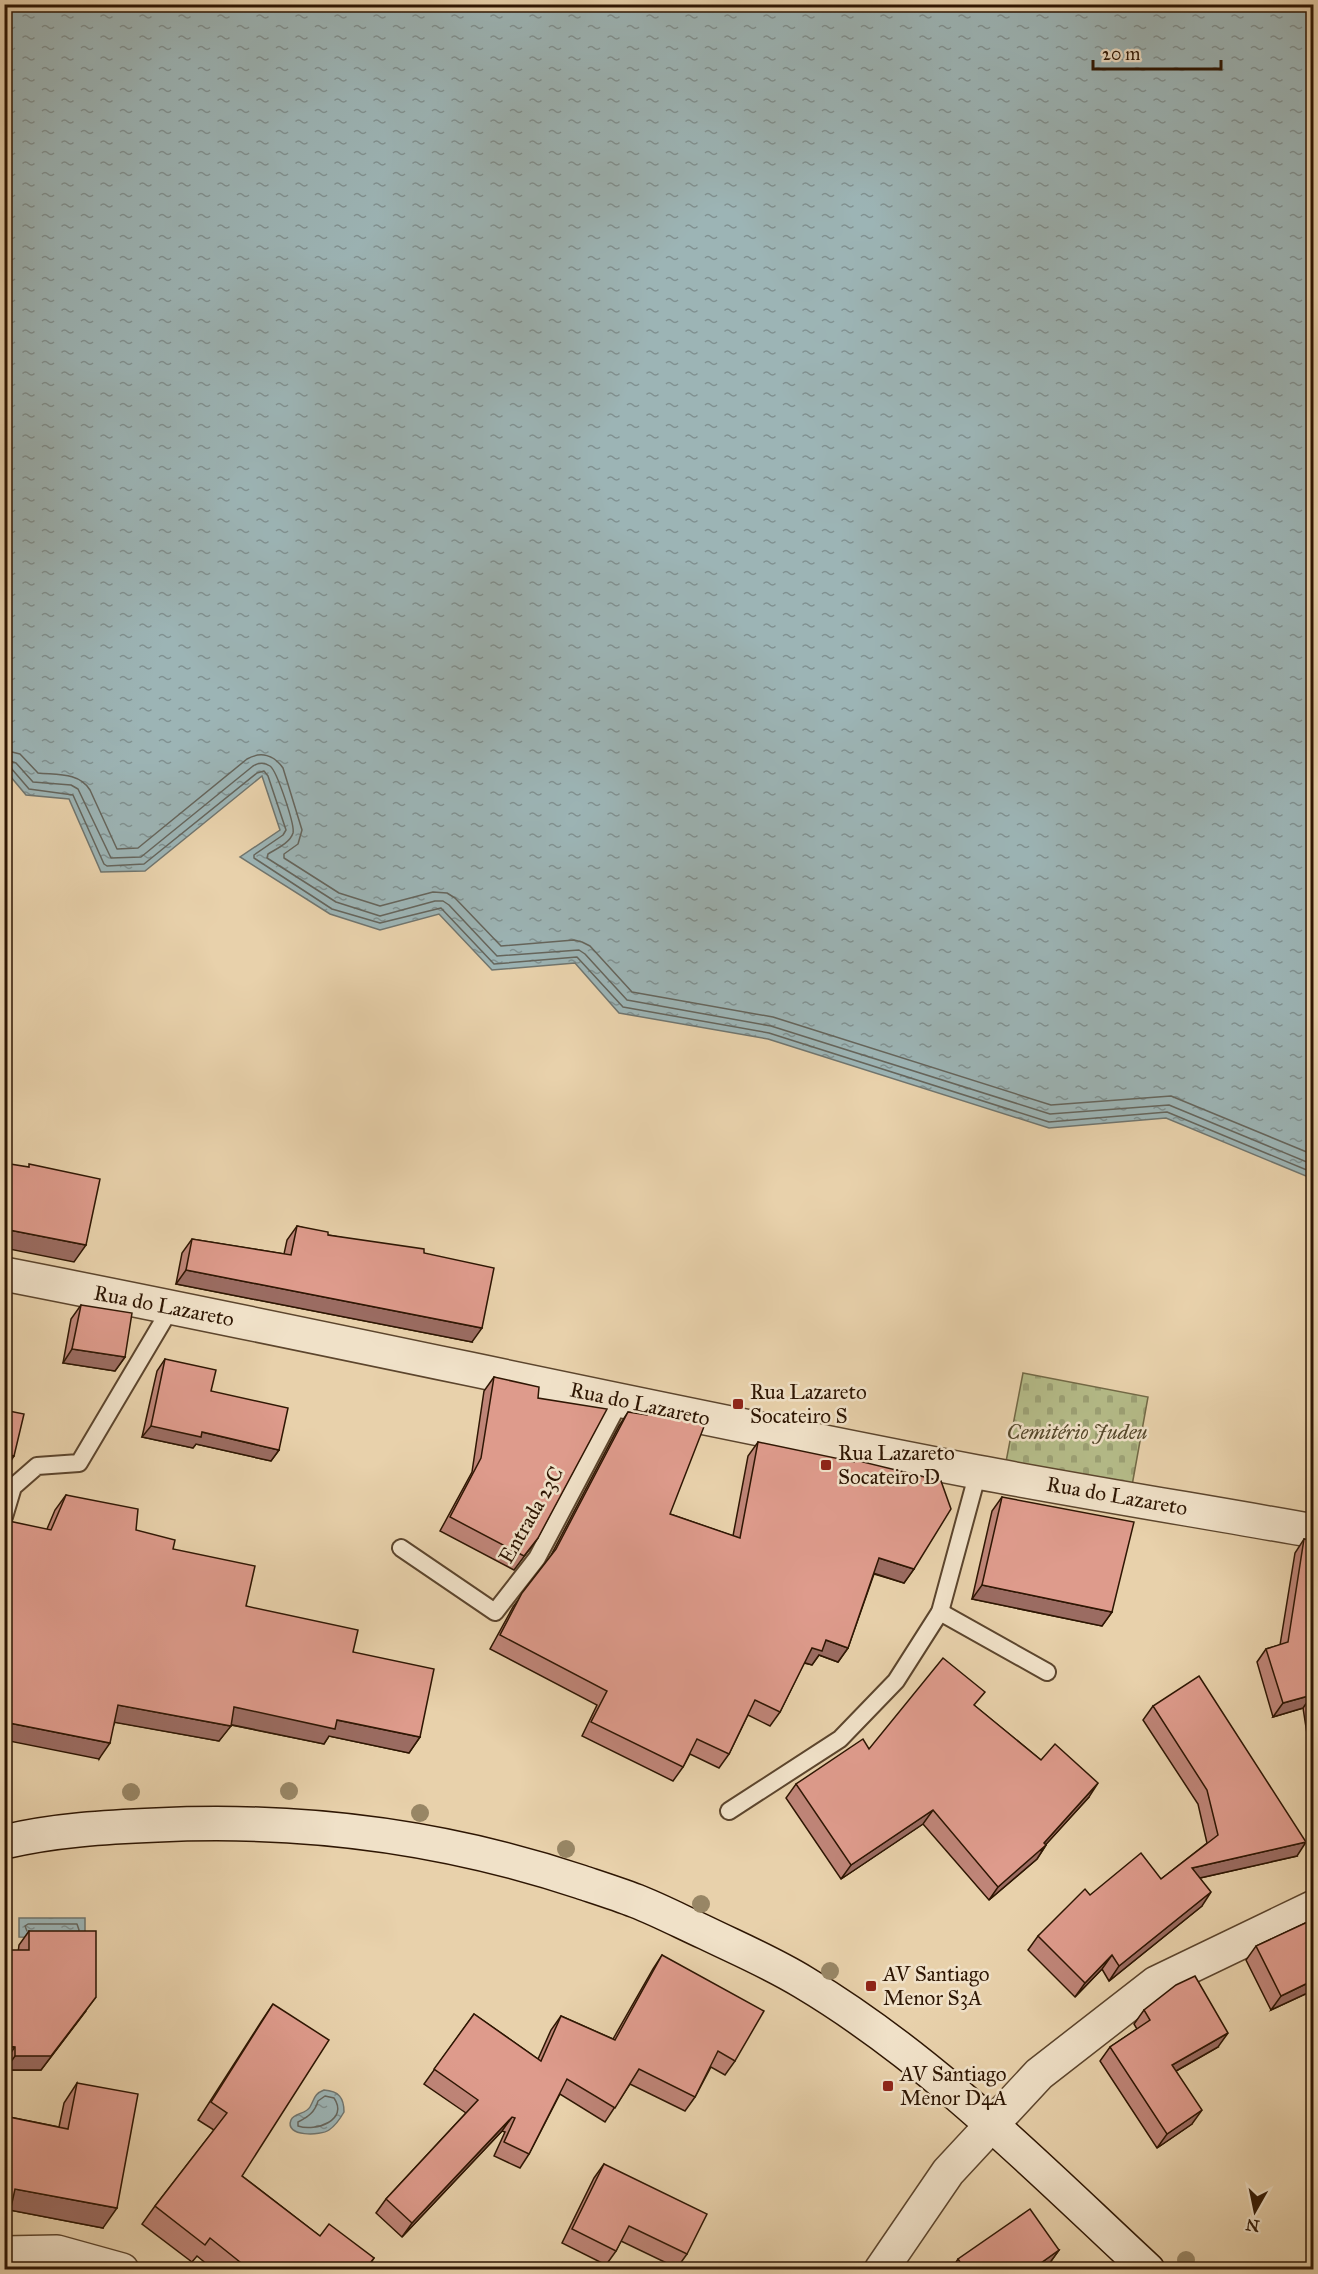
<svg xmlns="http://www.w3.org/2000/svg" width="1318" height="2274" font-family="'IM FELL Great Primer',serif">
	<defs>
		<pattern id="cemetery-stones" width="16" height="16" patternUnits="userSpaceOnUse" patternTransform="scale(1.5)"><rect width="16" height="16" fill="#b5bc89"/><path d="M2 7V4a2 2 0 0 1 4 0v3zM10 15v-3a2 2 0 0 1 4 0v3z" fill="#9ca175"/></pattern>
		<pattern id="water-ripples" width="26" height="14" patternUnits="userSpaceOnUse" patternTransform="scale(1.5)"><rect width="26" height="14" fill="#9cb4b5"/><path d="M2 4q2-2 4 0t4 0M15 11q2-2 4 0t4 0" fill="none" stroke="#809191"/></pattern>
	</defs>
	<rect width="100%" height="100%" fill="#e8d1ab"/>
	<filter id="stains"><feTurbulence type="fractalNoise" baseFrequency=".00333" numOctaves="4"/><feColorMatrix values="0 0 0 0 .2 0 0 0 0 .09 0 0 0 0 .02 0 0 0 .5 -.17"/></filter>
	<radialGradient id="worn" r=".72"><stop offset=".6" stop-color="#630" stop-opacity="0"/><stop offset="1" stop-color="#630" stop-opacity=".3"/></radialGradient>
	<path fill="url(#cemetery-stones)" stroke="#726946" stroke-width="1.5" d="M1023 1373 1148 1397 1131 1491 1005 1467Z"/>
	<g fill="url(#water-ripples)" stroke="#70756e" stroke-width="1.5">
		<path d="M4 5H1313V1179L1166 1118 1049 1128 768 1039 619 1013 575 963 492 970 439 914 380 930 330 914 240 857 280 830 262 776 145 871 101 872 69 799 26 795 5 770Z"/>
		<path d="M19 1918H85V1939L19 1937Z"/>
		<path d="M324 2090C339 2091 344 2098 344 2112 340 2119 335 2126 329 2130 321 2136 284 2137 291 2120 294 2113 306 2114 310 2107 315 2098 314 2094 324 2090Z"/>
	</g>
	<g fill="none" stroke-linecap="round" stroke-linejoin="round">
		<g stroke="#65655c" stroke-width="1.5">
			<path d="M4 750 20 754 38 773C56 775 79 772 90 790L117 849 138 848 247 759C261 751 274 755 283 768L302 830 298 844 284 854V858L339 893 380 906 433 892 447 893 455 898 501 946 574 940 582 942 590 946 632 992 773 1017 1051 1105 1171 1096 1314 1155"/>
			<path d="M4 759 16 763 33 782 71 785 78 789 111 858 141 857 253 766C258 763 264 762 270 766 277 771 295 825 293 833 290 843 276 849 268 854L267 858 336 902 380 916 435 901H443L449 905 497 956 579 950 585 954 627 1000 771 1026 1050 1114 1169 1105 1314 1165"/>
			<path d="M4 767 11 768 29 789 73 795 104 864 107 866 144 864 257 773 264 771 268 776 286 830 283 835 254 855V858L332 909 380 923 441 908 494 964 577 957 623 1007 769 1033 1049 1122 1167 1112 1314 1173"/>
			<path d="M27 1931 25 1926 28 1924H77L79 1930"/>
			<path d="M325 2096 334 2098C349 2120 316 2132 298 2126V2122C308 2117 315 2112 318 2101Z"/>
		</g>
		<g stroke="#5c452d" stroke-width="20">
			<g id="service">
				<path d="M4 1517 13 1487 37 1466 79 1463 172 1306"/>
				<path d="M401 1548 495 1612 537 1558 620 1401"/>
				<path d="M940 1612 1047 1672"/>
				<path d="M729 1811 840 1739 896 1681 940 1612 978 1472"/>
			</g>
		</g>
		<g stroke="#5c452d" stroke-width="36">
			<g id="minor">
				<path d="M4 1274C329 1337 652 1410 977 1472 1089 1493 1201 1511 1314 1531"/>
				<path d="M4 2253 57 2252 122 2270"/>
				<path d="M881 2270 948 2172 1039 2074 1156 1983 1314 1907"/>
			</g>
		</g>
		<g stroke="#2e1603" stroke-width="36">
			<path id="secondary" d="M4 1842C54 1830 107 1827 157 1825 303 1818 443 1836 581 1882 599 1888 618 1894 636 1901 659 1910 682 1922 706 1933 739 1949 772 1963 803 1982 932 2059 1038 2168 1148 2270"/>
		</g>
		<use href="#service" stroke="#f0e1c8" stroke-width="16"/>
		<use href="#minor" stroke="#f0e1c8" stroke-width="33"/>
		<use href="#secondary" stroke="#f0e1c8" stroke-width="33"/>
	</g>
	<g fill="#988665">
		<circle cx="289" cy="1791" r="9"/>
		<circle cx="131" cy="1792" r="9"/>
		<circle cx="420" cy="1813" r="9"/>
		<circle cx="566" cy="1849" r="9"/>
		<circle cx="701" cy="1904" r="9"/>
		<circle cx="830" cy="1971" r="9"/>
		<circle cx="1186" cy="2260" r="9"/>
	</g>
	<g fill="#bf8578" stroke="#2e1603" stroke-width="1.5">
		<path d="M297 1226 328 1235 424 1253 472 1342 176 1284 182 1253 192 1239 284 1254 287 1240Z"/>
		<path d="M81 1305 125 1357 115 1371 63 1363 71 1319Z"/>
		<path d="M165 1359 211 1391 279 1450 271 1461 196 1444 193 1448 142 1437 157 1371Z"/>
		<path d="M494 1377 538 1398V1538L514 1570 440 1531 472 1472 484 1391Z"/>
		<path d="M649 1409 670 1514 733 1536 748 1456 758 1442 914 1569 904 1583 874 1574 848 1648 838 1662 819 1655 812 1665 804 1663 780 1712 770 1726 748 1715 729 1754 719 1768 690 1754 683 1767 673 1781 582 1736 597 1705 490 1649 513 1607 549 1559 619 1426 628 1412 646 1415Z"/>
		<path d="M66 1495 173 1549 246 1606 353 1652 420 1737 409 1753 329 1736 324 1744 231 1725 219 1741 115 1722 99 1759 47 1529 55 1510Z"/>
		<path d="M1002 1497 1112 1612 1102 1626 972 1599 992 1511Z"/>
		<path d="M1304 1539 1314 1541V1779L1303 1708 1273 1717 1257 1662 1266 1649 1280 1645 1295 1553Z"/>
		<path d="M975 1706 1041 1760 1089 1797 1046 1844V1845L1037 1859 989 1900 923 1824 841 1879 786 1798 796 1784 869 1749Z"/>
		<path d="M1153 1706 1297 1856 1200 1878 1202 1906 1109 1981 1102 1969 1075 1997 1028 1950 1038 1936 1090 1895 1161 1879 1207 1843 1198 1804 1143 1720Z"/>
		<path d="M1314 1919V1990L1271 2010 1246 1960 1256 1946Z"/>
		<path d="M29 1931 86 2011 41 2070H5V2061L19 1945Z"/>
		<path d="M662 1955 735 2061 725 2075 711 2067 695 2097 685 2111 630 2084 605 2122 560 2094 529 2154 520 2168 494 2156 505 2132 502 2131 402 2237 376 2213 386 2199 466 2113 424 2084 474 2014 538 2059 551 2030 561 2016 613 2039 653 1969Z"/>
		<path d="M273 2004 242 2176 320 2236 374 2258 366 2270H214L197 2256 192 2262 142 2224 155 2206 214 2130 198 2120 261 2022Z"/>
		<path d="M1144 2010 1218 2047 1176 2071 1192 2124 1157 2148 1100 2061 1110 2047 1137 2029 1134 2024Z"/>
		<path d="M77 2083 103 2228 10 2210V2212L4 2219V2116L59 2127 64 2103Z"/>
		<path d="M604 2164 687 2254 677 2268 621 2241 616 2251 606 2265 562 2243 594 2178Z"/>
		<path d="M1059 2250 1049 2264 1041 2270H951L958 2259Z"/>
	</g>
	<g fill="#9b6c62" stroke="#2e1603" stroke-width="1.5">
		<path d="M4 1229 86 1245 74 1262 4 1248Z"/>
		<path d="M186 1270 482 1328 472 1342 176 1284Z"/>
		<path d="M72 1349 125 1357 115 1371 63 1363Z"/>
		<path d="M151 1426 202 1432 279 1450 271 1461 196 1444 193 1448 142 1437Z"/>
		<path d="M4 1454 14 1456 5 1470H4Z"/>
		<path d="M879 1558 914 1569 904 1583 870 1572Z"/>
		<path d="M982 1585 1112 1612 1102 1626 972 1599Z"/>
		<path d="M826 1640 848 1648 838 1662 819 1655 812 1665 802 1662 812 1648Z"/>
		<path d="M1312 1695 1303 1708 1273 1717 1283 1703Z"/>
		<path d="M118 1705 231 1726 219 1741 107 1721Z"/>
		<path d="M234 1707 337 1720 420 1737 409 1753 329 1736 324 1744 223 1723Z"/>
		<path d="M4 1722 110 1743 99 1759 4 1740Z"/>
		<path d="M1098 1783 1089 1797 1040 1851 1046 1845 1037 1859 989 1900 998 1887 1044 1843Z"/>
		<path d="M933 1810 923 1824 841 1879 851 1865Z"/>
		<path d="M1306 1842 1297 1856 1182 1882 1192 1868Z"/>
		<path d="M1211 1892 1202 1906 1109 1981 1119 1966Z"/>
		<path d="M1112 1955 1102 1969 1075 1997 1085 1983Z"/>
		<path d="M1314 1980V1990L1271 2010 1281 1996Z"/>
		<path d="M96 1997 41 2070H5L15 2056Z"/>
		<path d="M1228 2033 1218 2047 1162 2079 1172 2065Z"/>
		<path d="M4 2046 15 2047 5 2061H4Z"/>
		<path d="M1202 2110 1192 2124 1157 2148 1167 2134Z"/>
		<path d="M512 2117 502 2131 402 2237 412 2223Z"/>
		<path d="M15 2189 117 2208 103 2228 4 2209Z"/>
		<path d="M4 2211 10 2212 4 2219Z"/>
		<path d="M1059 2250 1049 2264 1041 2270H1031Z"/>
	</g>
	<g fill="#de9b8c" stroke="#2e1603" stroke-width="1.5">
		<path d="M4 1163 29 1167V1164L100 1179 86 1245 4 1229Z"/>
		<path d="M297 1226 328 1232V1235L424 1249V1253L494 1268 482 1328 186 1270 192 1239 291 1255Z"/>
		<path d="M81 1305 132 1313 125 1357 72 1349Z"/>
		<path d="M165 1359 216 1370 211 1391 288 1408 279 1450 202 1432 201 1437 151 1426Z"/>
		<path d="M494 1377 539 1387 538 1398 607 1409 538 1538 524 1556 450 1517 481 1458Z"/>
		<path d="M649 1409 688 1417 705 1424 670 1514 740 1538 758 1442 854 1462 855 1460 941 1481 951 1509 914 1569 879 1558 848 1648 826 1640 822 1651 812 1648 780 1712 755 1700 729 1754 697 1739 683 1767 591 1722 607 1691 500 1635 522 1593 556 1549 628 1412 647 1415Z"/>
		<path d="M4 1410 24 1414 14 1456 4 1454Z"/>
		<path d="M66 1495 138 1509 136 1530 175 1540 173 1549 255 1566 246 1606 358 1630 353 1652 434 1669 420 1737 337 1720 335 1729 234 1707 231 1726 118 1705 110 1743 4 1722V1520L51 1530Z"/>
		<path d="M1002 1497 1134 1522 1112 1612 982 1585Z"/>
		<path d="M1304 1539 1314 1541V1703L1312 1695 1283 1703 1266 1649 1288 1642Z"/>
		<path d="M943 1658 985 1692 974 1705 1041 1760 1055 1744 1098 1783 1044 1843 1046 1845 998 1887 933 1810 851 1865 796 1784 863 1739 869 1749Z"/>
		<path d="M1199 1676 1306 1842 1192 1868 1211 1892 1119 1966 1112 1955 1085 1983 1038 1936 1085 1889 1090 1895 1141 1853 1161 1879 1218 1835 1207 1790 1153 1706Z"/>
		<path d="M1314 1919V1980L1281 1996 1256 1946Z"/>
		<path d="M29 1931H96V1997L51 2056H15V2047L4 2046V1950H29Z"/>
		<path d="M662 1955 764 2011 735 2061 718 2051 695 2097 639 2069 615 2108 567 2079 529 2154 504 2142 515 2118 512 2117 412 2223 386 2199 478 2100 434 2069 474 2014 541 2061 561 2016 615 2040Z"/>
		<path d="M1195 1976 1228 2033 1172 2065 1202 2110 1167 2134 1110 2047 1150 2020 1144 2010 1176 1985Z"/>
		<path d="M273 2004 329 2040 242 2176 320 2236 329 2224 374 2258 365 2270H250L210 2238 205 2245 155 2206 227 2113 211 2102Z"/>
		<path d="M77 2083 138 2094 117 2208 15 2189 10 2212 4 2211V2116L68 2129Z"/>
		<path d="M604 2164 707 2214 687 2254 629 2226 616 2251 572 2229Z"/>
		<path d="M1030 2209 1059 2250 1031 2270H965L958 2259Z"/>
	</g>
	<g fill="#8f2418" stroke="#f0e1c8" stroke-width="2">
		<rect x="732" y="1398" width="12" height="12" rx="3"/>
		<rect x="820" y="1459" width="12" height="12" rx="3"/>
		<rect x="865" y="1980" width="12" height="12" rx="3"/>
		<rect x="882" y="2080" width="12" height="12" rx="3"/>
	</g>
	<g text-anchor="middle" stroke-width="5" stroke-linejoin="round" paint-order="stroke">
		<g font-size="21" fill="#2e1603" stroke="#f0e1c8">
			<text transform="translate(164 1306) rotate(11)" y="7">Rua do Lazareto</text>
			<text transform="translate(640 1404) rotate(12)" y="7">Rua do Lazareto</text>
			<text transform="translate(1117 1496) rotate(10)" y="7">Rua do Lazareto</text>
			<text transform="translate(531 1515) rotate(-60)" y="7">Entrada 23C</text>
		</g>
		<g font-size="21" fill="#2e1603" stroke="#f0e1c8" text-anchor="start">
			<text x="750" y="1399">Rua Lazareto<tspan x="750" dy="24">Socateiro S</tspan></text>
			<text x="838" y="1460">Rua Lazareto<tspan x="838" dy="24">Socateiro D</tspan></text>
			<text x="883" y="1981">AV Santiago<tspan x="883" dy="24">Menor S3A</tspan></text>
			<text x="900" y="2081">AV Santiago<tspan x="900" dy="24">Menor D4A</tspan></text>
		</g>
		<g font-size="21" font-style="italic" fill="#56482b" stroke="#f0e1c8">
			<text x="1077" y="1439">Cemitério Judeu</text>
		</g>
	</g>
	<rect width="1318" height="2274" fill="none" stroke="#e8d1ab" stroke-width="24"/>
	<rect x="6" y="6" width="1306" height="2262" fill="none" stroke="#2e1603" stroke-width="3"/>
	<rect x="12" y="12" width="1294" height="2250" fill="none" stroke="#2e1603" stroke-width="1.5"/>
	<g transform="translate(1255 2211) rotate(189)" stroke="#f0e1c8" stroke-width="4.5" paint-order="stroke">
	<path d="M0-4.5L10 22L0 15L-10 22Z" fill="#2e1603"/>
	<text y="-9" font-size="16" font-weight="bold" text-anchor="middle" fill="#2e1603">N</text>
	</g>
	<path d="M1093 60v9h128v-9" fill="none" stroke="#2e1603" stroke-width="3"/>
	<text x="1102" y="60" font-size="18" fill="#2e1603" stroke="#f0e1c8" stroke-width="4.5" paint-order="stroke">20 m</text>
	<rect width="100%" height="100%" filter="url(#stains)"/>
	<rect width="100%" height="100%" fill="url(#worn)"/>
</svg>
